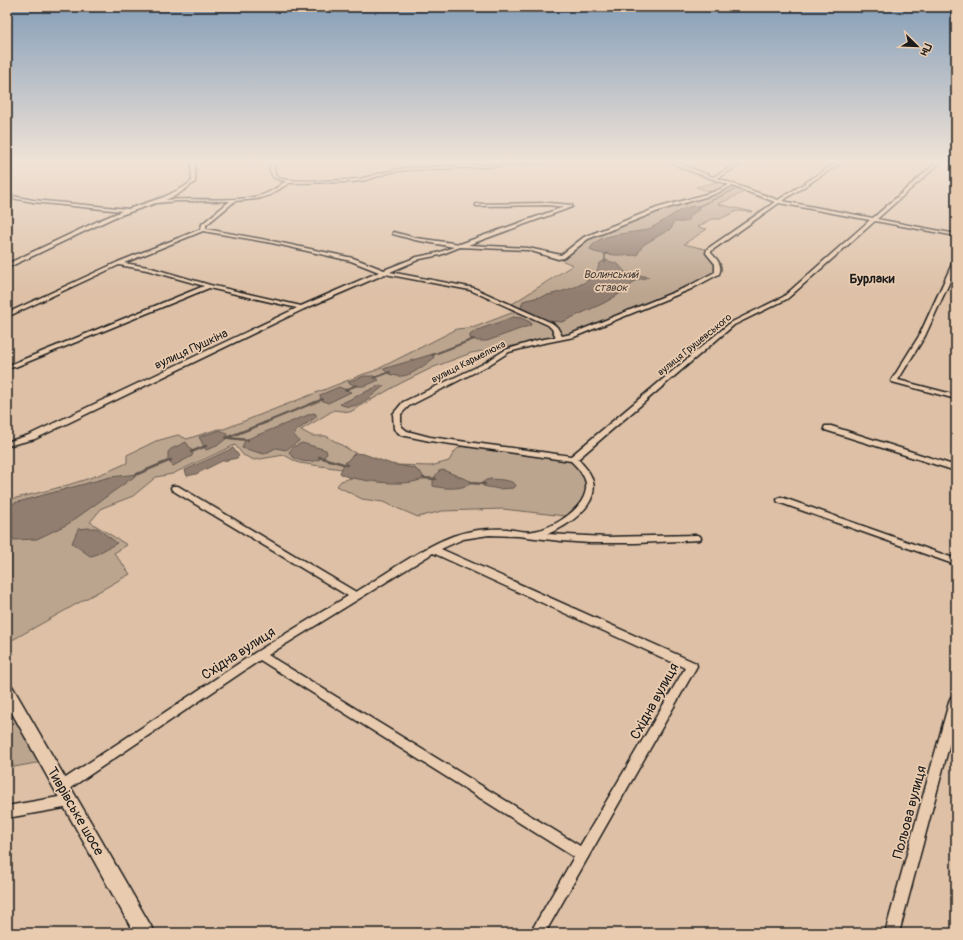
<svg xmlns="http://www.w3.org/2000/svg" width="963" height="940" font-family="Pangolin,sans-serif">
	<rect width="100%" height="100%" fill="#ddc0a6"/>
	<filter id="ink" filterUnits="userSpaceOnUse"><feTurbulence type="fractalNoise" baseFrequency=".025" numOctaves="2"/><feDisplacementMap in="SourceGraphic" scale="8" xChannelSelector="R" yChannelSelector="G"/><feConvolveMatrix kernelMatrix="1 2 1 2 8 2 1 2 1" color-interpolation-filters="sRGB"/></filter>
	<g filter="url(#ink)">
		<g fill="#bca58f" stroke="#6c6056">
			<path d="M721 181 749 190 718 204 753 212 737 211 720 219H711L698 227 707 229 684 244 709 250 717 264 718 270 689 288 572 336 471 353 434 367 401 383 350 412 334 410 301 430 312 436H326L355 453 342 469 299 463 284 455 254 460 243 455 235 445 172 474 156 477 133 496 102 508 90 522 127 545 114 553 130 574 7 643V500C48 491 89 481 127 463V455L156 441 178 435 187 439 218 429H224L364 374 374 371 457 329 475 327 514 312 509 306 573 265 561 260 562 257 581 241 659 209 713 193 696 187Z"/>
			<path d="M481 446 573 459 590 486 574 515 565 516 503 509 442 511 418 517 383 502 362 499 337 486 341 481 351 478 410 480 416 469 396 465 431 466 449 461C459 442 461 447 481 446Z"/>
			<path d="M7 690 47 761 14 767 7 754Z"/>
		</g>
		<g fill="#917e70" stroke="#62574e">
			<path d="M698 206 699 209 690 216 689 220 684 222H673L672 228 643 245 637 255C628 256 597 255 590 250 595 233 631 234 645 230 663 225 679 205 698 206Z"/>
			<path d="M605 260 618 264 625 272 649 277 636 280 626 290 604 303 562 322 549 321 524 310 521 307 523 301C543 295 597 289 599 264Z"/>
			<path d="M513 317 521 318 530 322 531 325 487 341H478L470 338V335L475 331Z"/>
			<path d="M433 354 434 356 433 359C416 371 401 385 383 369Z"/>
			<path d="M364 376H374L379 380C367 385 360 390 348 382Z"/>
			<path d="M380 385 384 386C372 395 356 413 340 404Z"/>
			<path d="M339 387 351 392 328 403 321 400 320 395Z"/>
			<path d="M313 413 316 414V417L296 431 294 435 299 441 286 450 276 448 264 454 242 448 245 440Z"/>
			<path d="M220 430 227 434V438L217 446 206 450 199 437Z"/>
			<path d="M186 442 193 452 192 456 173 466 168 461V452L171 449Z"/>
			<path d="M302 443 323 449 326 450 327 454C318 464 296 465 289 452L293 447Z"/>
			<path d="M233 448 239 456 237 458 222 461 196 474 187 476 185 470Z"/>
			<path d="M355 453 364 454 391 464 414 468 421 473 424 478C409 488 362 481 345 476L340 473 344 464Z"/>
			<path d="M443 470 473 482C463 490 445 489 433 486V479L439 471Z"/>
			<path d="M138 474 68 524 37 539 14 540 7 527V505L110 477Z"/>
			<path d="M491 479C499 480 510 479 516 485L514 488 499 489 483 486 482 483 486 480Z"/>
			<path d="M88 528H97L117 543 95 555 90 556 72 543 78 529Z"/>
		</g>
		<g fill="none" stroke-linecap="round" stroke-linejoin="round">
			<g stroke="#62574e" stroke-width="1.5">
				<path d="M697 207 734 190"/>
				<path d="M605 263V254L607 253"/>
			</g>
			<g stroke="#62574e" stroke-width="2">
				<path d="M432 355 474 339"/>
				<path d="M374 378 390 372"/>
				<path d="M345 390 357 385"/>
				<path d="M264 423 323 399"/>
			</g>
			<g stroke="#62574e" stroke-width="2.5">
				<path d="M226 438 267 422"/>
				<path d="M229 438 248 440"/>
				<path d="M191 452 206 446"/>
				<path d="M319 457 347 465"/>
				<path d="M135 475 171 460"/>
				<path d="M423 478 436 479"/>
				<path d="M470 483 485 484"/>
			</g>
			<g stroke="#1c1c1c" stroke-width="3">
				<g id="minor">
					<path d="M191 162H195V182L177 195 165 200C192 197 244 204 267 193 274 190 280 185 286 181 271 179 271 176 269 162H273C274 166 274 174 277 177 283 183 353 181 364 178 379 174 390 170 406 168L552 162 482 167 406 170 391 172 366 180 353 182 289 183 270 195 257 199 235 201 206 225V229L272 241 353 258 384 270 417 257 437 253 454 247 415 240 393 234V232L416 238 460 244 564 207 548 205 476 206V204H478L548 203 572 205V207L468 245 528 248 561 255 584 237 657 208 713 192 729 185 680 167 672 162H676L713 177 741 162H745L717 178 778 200 838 162H842L782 201 873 218 937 162H941L877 219 956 234V236L875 221 787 299 734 325 578 459C584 466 591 472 593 482 599 506 565 528 547 534L606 537 697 535 700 536 701 538 700 540 636 543H590L561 541 518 536 489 535 463 539 441 549 696 663 697 666 545 933H530L574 857 260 660 66 791 62 793 58 791 56 787 58 783 256 652 348 596 172 490 171 488 172 486H178L356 592C386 574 421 548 453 536 470 530 489 528 507 529 515 530 526 533 534 531 554 528 589 507 586 483 584 474 577 467 571 461L430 441 401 435 394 429 393 414 403 402 483 364 505 350 538 340 556 337 552 329 548 325 470 290 385 274 304 309 35 439 7 446V442L29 435 297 308 209 288 15 367 7 368V364H12L204 286 147 270 119 265 7 317V313L118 262 201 229 202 224 230 201H178L156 203 115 217 35 255 7 268V264L98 221 122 211 33 202 7 197V195L33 200 128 209 164 197 184 187 192 181ZM732 186 775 202 707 249 706 253 715 264V272L687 287 571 334 562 336 557 327 552 323 474 288 390 272 420 259 440 255 460 247 528 250 558 259 564 258 588 239 661 210 715 194ZM779 203 870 220 783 297 730 323 571 456 430 437 407 431 401 426V414L409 406 487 366 509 352 539 344 574 337 691 289 719 274C723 265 717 259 711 253V251ZM203 231 272 243 351 261 379 272 301 306 210 285 148 267 124 263ZM433 553 685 668 580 846 268 655Z"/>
					<path d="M956 260V268L925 336 898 380 956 395V399L892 382 891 381 919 336 953 262Z"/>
					<path d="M825 426H831L956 466V471L825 430 824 428Z"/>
					<path d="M781 497 956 559V565L778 502 777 500 778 498Z"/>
					<path d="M956 694V720L899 933H885L950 699 952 696Z"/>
					<path d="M70 795 74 797 76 801 74 805 70 807 7 818V806Z"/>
				</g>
			</g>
			<g stroke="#1c1c1c" stroke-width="3">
				<path id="secondary" d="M7 684 12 686 155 933H134L7 704Z"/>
			</g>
			<use href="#minor" fill="#e9cbaf" fill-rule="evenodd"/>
			<use href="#secondary" fill="#e9cbaf" fill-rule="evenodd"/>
		</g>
	</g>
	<linearGradient id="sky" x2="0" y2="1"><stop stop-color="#859eb8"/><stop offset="0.55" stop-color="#f0e3d7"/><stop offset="1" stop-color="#f0e3d7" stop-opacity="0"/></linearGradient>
	<rect width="963" height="293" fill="url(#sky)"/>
	<g text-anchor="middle" stroke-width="3.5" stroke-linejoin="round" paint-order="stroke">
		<g font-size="10" fill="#1c1c1c" stroke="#e9cbaf">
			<text transform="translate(694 344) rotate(-39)" y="4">вулиця Грушевського</text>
			<text transform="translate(468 361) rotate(-27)" y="4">вулиця Кармелюка</text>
		</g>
		<g font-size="11" font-style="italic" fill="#453e39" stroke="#e9cbaf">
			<text x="611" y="278">Волинський<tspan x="611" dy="13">ставок</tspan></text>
		</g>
		<g font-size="12" fill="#1c1c1c" stroke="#e9cbaf">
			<text transform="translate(191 349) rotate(-25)" y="4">вулиця Пушкіна</text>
		</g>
		<g font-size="13" font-weight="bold" fill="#1c1c1c" stroke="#e9cbaf">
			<text x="872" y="283">Бурлаки</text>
		</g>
		<g font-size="14" fill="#1c1c1c" stroke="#e9cbaf">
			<text transform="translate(238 653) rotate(-33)" y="5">Східна вулиця</text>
			<text transform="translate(654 701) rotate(-61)" y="5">Східна вулиця</text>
			<text transform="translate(76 811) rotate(60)" y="5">Тиврівське шосе</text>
			<text transform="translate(909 812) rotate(-75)" y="5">Польова вулиця</text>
		</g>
	</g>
	<rect width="963" height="940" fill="none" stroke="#e9cbaf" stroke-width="24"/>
	<rect x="12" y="12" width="939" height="916" fill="none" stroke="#1c1c1c" stroke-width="1.5" filter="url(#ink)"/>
	<g transform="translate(917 46) rotate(113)" stroke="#e9cbaf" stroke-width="3" paint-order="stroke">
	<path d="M0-3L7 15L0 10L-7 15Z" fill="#1c1c1c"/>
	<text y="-6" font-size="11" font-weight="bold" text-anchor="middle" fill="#1c1c1c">Пн</text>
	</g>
</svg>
